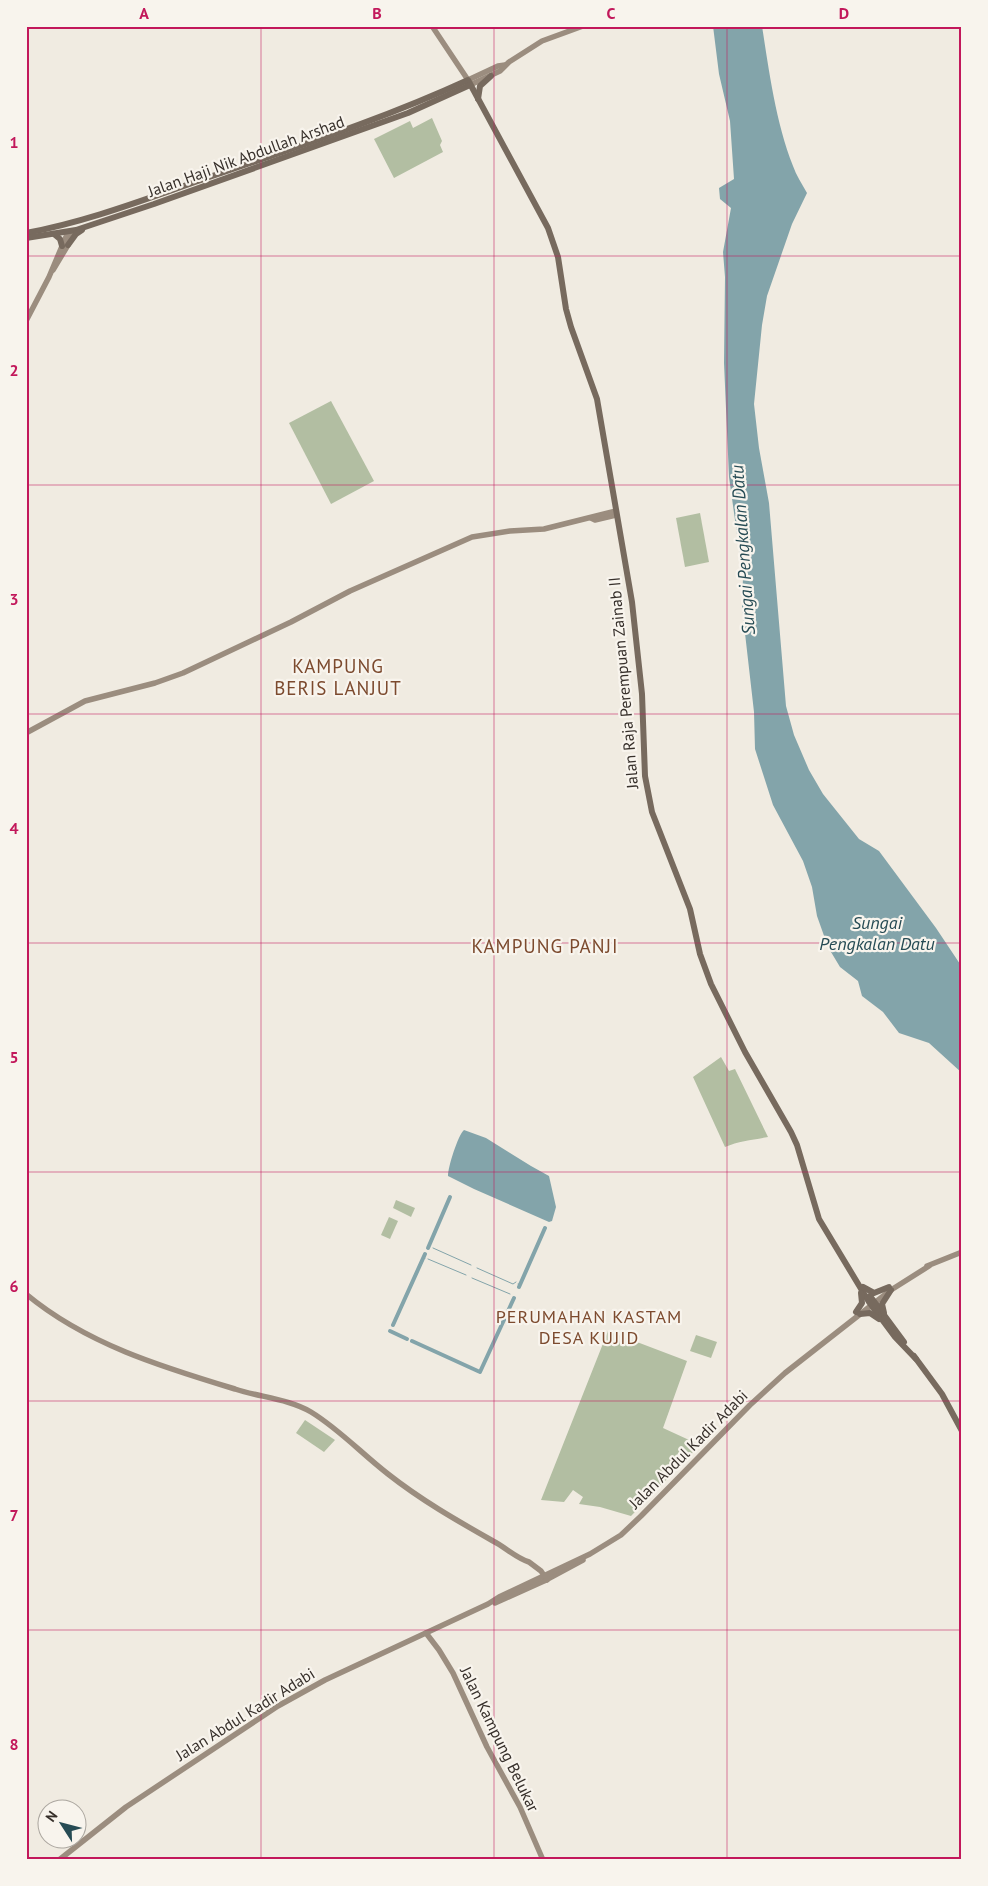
<svg xmlns="http://www.w3.org/2000/svg" width="988" height="1886" font-family="'PT Sans',sans-serif">
	<rect width="100%" height="100%" fill="#f0ebe1"/>
	<g fill="#b2bea2">
		<path d="M432 118 442 141 440 145 443 152 394 178 374 139 410 121 413 128Z"/>
		<path d="M331 401 374 481 331 504 289 423Z"/>
		<path d="M700 513 709 562 685 567 676 518Z"/>
		<path d="M721 1057 729 1071 735 1069 768 1137C753 1140 739 1141 725 1147L693 1077Z"/>
		<path d="M396 1200 415 1208 411 1217 393 1208Z"/>
		<path d="M389 1217 398 1221 390 1239 381 1235Z"/>
		<path d="M608 1331 687 1361 663 1428 700 1445 631 1516 600 1507 579 1504 583 1497 573 1490 564 1502 541 1500Z"/>
		<path d="M696 1335 717 1342 711 1358 690 1351Z"/>
		<path d="M305 1420 335 1440 324 1452 296 1433Z"/>
	</g>
	<g fill="#83a4aa">
		<path d="M713 26H762C769 71 776 123 793 166 796 175 802 184 807 193L792 224 767 296 762 325 754 404 759 448 769 503 786 706 794 735 809 770 823 794 859 839 879 851 936 928 962 967V1073L929 1043 899 1033 883 1012 862 996 858 981 840 967 828 947 817 916 812 887 803 861 773 805 755 749 754 712 742 607 743 577 729 477 724 363 725 277 723 252 731 208 720 199 719 188 734 179 730 121 719 74Z"/>
		<path d="M464 1130 486 1138 531 1166 549 1176 556 1207 552 1221 549 1222 474 1189 448 1176C448 1167 458 1135 464 1130Z"/>
	</g>
	<g fill="none" stroke-linecap="round" stroke-linejoin="round">
		<g stroke="#83a4aa" stroke-width="1">
			<path d="M433 1248 471 1265"/>
			<path d="M423 1257 425 1258"/>
			<path d="M428 1259 466 1275"/>
			<path d="M477 1268 513 1284 516 1282"/>
			<path d="M472 1278 510 1294"/>
			<path d="M518 1284H520"/>
		</g>
		<g stroke="#83a4aa" stroke-width="4">
			<path d="M428 1248 450 1197"/>
			<path d="M519 1287 545 1228"/>
			<path d="M393 1325 425 1254"/>
			<path d="M390 1331 407 1339"/>
			<path d="M412 1341 480 1372 514 1298"/>
		</g>
		<g stroke="#9b8d7f" stroke-width="5.5">
			<path d="M432 26 468 80 498 66 505 65"/>
			<path d="M470 85 500 71 509 62 542 41 583 26"/>
			<path d="M53 270 68 245 72 231"/>
			<path d="M26 321 49 277 68 232"/>
			<path d="M591 518 595 520 616 515"/>
			<path d="M26 733 85 701 155 683 183 673 291 622 350 591 472 537 510 531 544 529 616 511"/>
			<path d="M927 1266 962 1252"/>
			<path d="M26 1294C86 1344 162 1367 235 1389 259 1397 289 1399 311 1412 339 1429 362 1454 388 1474 421 1500 456 1520 493 1541 505 1547 516 1558 529 1562L541 1571 547 1580"/>
			<path d="M495 1603 544 1581 583 1560"/>
			<path d="M426 1633 439 1650 453 1673 487 1747 520 1807 543 1860"/>
			<path d="M59 1860 126 1807 278 1706 325 1680 488 1604 499 1597 590 1554 621 1535 641 1516 750 1405 785 1373 891 1290 929 1266"/>
		</g>
		<g stroke="#776a5e" stroke-width="6">
			<path d="M478 99 480 86 491 76"/>
			<path d="M26 233C86 222 143 200 201 180 290 149 381 120 468 80L548 228 558 257 566 309 571 327 597 399 632 602 642 694 645 776 652 812 690 909 700 954 711 984 745 1052 791 1132 797 1145 819 1219 869 1302 895 1337 916 1359"/>
			<path d="M54 234 60 239 62 246"/>
			<path d="M26 238 76 230 154 204 408 113 470 85"/>
			<path d="M68 245 76 234 82 230"/>
			<path d="M863 1287 874 1293 889 1287"/>
			<path d="M870 1296 904 1342"/>
			<path d="M856 1312 862 1303 861 1293"/>
			<path d="M884 1313 882 1304 891 1290"/>
			<path d="M860 1314 870 1313 879 1319"/>
			<path d="M914 1356 942 1394 962 1431"/>
		</g>
	</g>
	<path fill="none" stroke="#c2185b" stroke-width="1" stroke-opacity="0.55" d="M261 26V1860M494 26V1860M727 26V1860M26 256H962M26 485H962M26 714H962M26 943H962M26 1172H962M26 1401H962M26 1630H962"/>
	<g text-anchor="middle" stroke-width="4.5" stroke-linejoin="round" paint-order="stroke">
		<g font-size="16" fill="#37302b" stroke="#f8f4ed">
			<text transform="translate(246 156) rotate(-20)" y="6">Jalan Haji Nik Abdullah Arshad</text>
			<text transform="translate(623 683) rotate(-95)" y="6">Jalan Raja Perempuan Zainab II</text>
			<text transform="translate(688 1449) rotate(-45)" y="6">Jalan Abdul Kadir Adabi</text>
			<text transform="translate(245 1714) rotate(-32)" y="6">Jalan Abdul Kadir Adabi</text>
			<text transform="translate(500 1739) rotate(64)" y="6">Jalan Kampung Belukar</text>
		</g>
		<g font-size="18" font-style="italic" fill="#264b54" stroke="#f8f4ed">
			<text transform="translate(743 550) rotate(-94)" y="6">Sungai Pengkalan Datu</text>
			<text x="877" y="929">Sungai<tspan x="877" dy="21">Pengkalan Datu</tspan></text>
		</g>
		<g font-size="18" letter-spacing="1" fill="#7c4a2e" stroke="#f8f4ed">
			<text x="589" y="1323">PERUMAHAN KASTAM<tspan x="589" dy="21">DESA KUJID</tspan></text>
		</g>
		<g font-size="19" letter-spacing="1" fill="#7c4a2e" stroke="#f8f4ed">
			<text x="338" y="673">KAMPUNG<tspan x="338" dy="22">BERIS LANJUT</tspan></text>
			<text x="545" y="953">KAMPUNG PANJI</text>
		</g>
	</g>
	<rect width="988" height="1886" fill="none" stroke="#f8f4ed" stroke-width="55"/>
	<g transform="translate(62 1824) rotate(306)"><circle r="24" fill="#f8f4ed" stroke="#aba69f"/>
	<path d="M0-4L9 19L0 12L-9 19Z" fill="#264b54"/>
	<text y="-8" font-size="14" font-weight="bold" text-anchor="middle" fill="#37302b">N</text>
	</g>
	<rect x="28" y="28" width="932" height="1830" fill="none" stroke="#c2185b" stroke-width="2"/>
	<g font-size="16" text-anchor="middle" font-weight="bold" fill="#c2185b">
		<text x="144" y="19">A</text>
		<text x="377" y="19">B</text>
		<text x="611" y="19">C</text>
		<text x="844" y="19">D</text>
		<text x="14" y="148">1</text>
		<text x="14" y="376">2</text>
		<text x="14" y="605">3</text>
		<text x="14" y="834">4</text>
		<text x="14" y="1063">5</text>
		<text x="14" y="1292">6</text>
		<text x="14" y="1521">7</text>
		<text x="14" y="1750">8</text>
	</g>
</svg>
